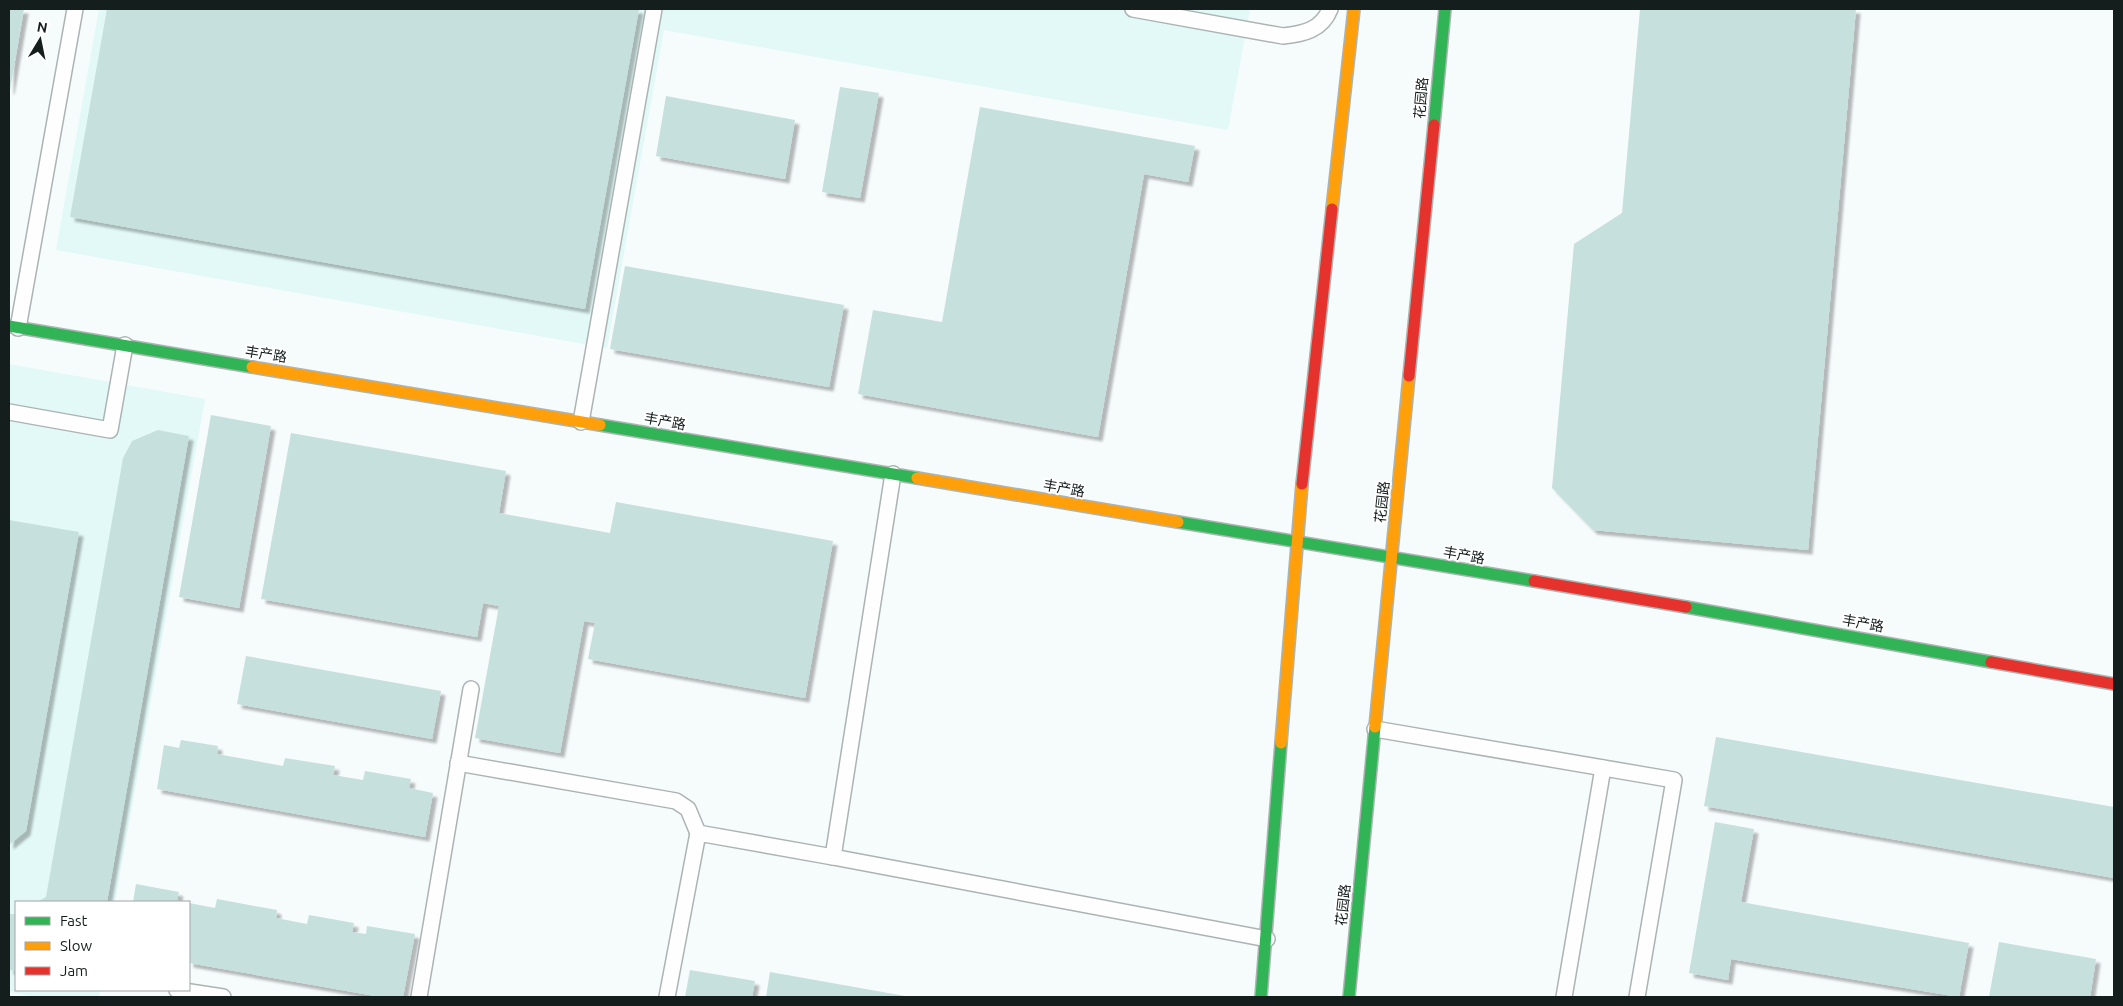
<svg xmlns="http://www.w3.org/2000/svg" width="2123" height="1006" font-family="Ubuntu,'Noto Sans SC',sans-serif">
	<defs>
		<filter id="shadow"><feDropShadow dx="4.5" dy="4.5" stdDeviation="1" flood-color="#0004"/></filter>
	</defs>
	<rect width="100%" height="100%" fill="#f6fbfb"/>
	<g fill="#e2f9f7">
		<path d="M99 9H1250L1228 130 664 30 607 348 56 250Z"/>
		<path d="M9 364 205 399 115 902H16V990H100L99 997H36L9 992Z"/>
	</g>
	<g fill="#c6e0de" filter="url(#shadow)">
		<path d="M9 9H24L10 90H9Z"/>
		<path d="M107 9H639L585 309 70 217Z"/>
		<path d="M1640 9H1856L1808 550 1593 530 1552 488 1574 244 1622 213Z"/>
		<path d="M840 87 879 93 860 198 822 192Z"/>
		<path d="M666 96 795 120 785 179 656 156Z"/>
		<path d="M980 107 1195 146 1188 182 1144 174 1098 437 858 394 873 310 942 322Z"/>
		<path d="M625 266 844 305 829 387 610 349Z"/>
		<path d="M211 415 271 426 239 608 179 597Z"/>
		<path d="M158 430 189 436 107 902H37L46 897 123 458 132 441Z"/>
		<path d="M291 433 506 471 499 513 610 533 616 502 833 541 805 698 588 659 595 623 584 621 560 753 475 738 499 606 483 603 477 637 261 599Z"/>
		<path d="M9 520 79 532 26 831 9 845Z"/>
		<path d="M246 656 441 691 432 739 237 704Z"/>
		<path d="M1716 737 2114 807V878L1704 806Z"/>
		<path d="M181 740 218 746 217 754 283 766 285 758 335 766 333 775 363 780 365 771 411 779 409 788 433 793 425 837 157 789 164 745 179 748Z"/>
		<path d="M1715 822 1754 829 1741 902 1969 943 1959 997 1731 959 1728 980 1689 973Z"/>
		<path d="M136 884 179 892 177 900 183 902H133Z"/>
		<path d="M217 899 277 910 276 918 307 924 309 915 354 923 352 932 366 934 367 926 415 934 403 997H381L189 963V903L215 908Z"/>
		<path d="M9 914H16V971L9 970Z"/>
		<path d="M1999 942 2096 959 2090 997H1989Z"/>
		<path d="M690 970 755 981 752 997H685Z"/>
		<path d="M770 972 905 996V997H766Z"/>
	</g>
	<g fill="none" stroke-linecap="round" stroke-linejoin="round">
		<g stroke="#acb4b3" stroke-width="18">
			<g id="lane">
				<path d="M1133 9 1283 36C1303 34 1322 30 1330 9"/>
				<path d="M18 328 75 9"/>
				<path d="M9 412 110 430 125 345"/>
				<path d="M581 422 654 9"/>
				<path d="M893 474 833 857 1267 939"/>
				<path d="M1375 729 1674 780 1637 997"/>
				<path d="M458 763 676 801 688 809 698 833"/>
				<path d="M177 990 223 997"/>
				<path d="M419 997 471 689"/>
				<path d="M667 997 698 833 833 857"/>
				<path d="M1564 997 1603 768"/>
			</g>
		</g>
		<g stroke="#acb4b3" stroke-width="14">
			<g id="fast">
				<path d="M1434 125 1445 9"/>
				<path d="M9 326 252 367"/>
				<path d="M600 425 917 478"/>
				<path d="M1178 522 1534 581"/>
				<path d="M1686 607 1991 662"/>
				<path d="M1261 997 1281 743"/>
				<path d="M1349 997 1375 727"/>
			</g>
		</g>
		<g stroke="#acb4b3" stroke-width="14">
			<g id="slow">
				<path d="M1332 209 1354 9"/>
				<path d="M252 367 600 425"/>
				<path d="M917 478 1178 522"/>
				<path d="M1375 727 1409 376"/>
				<path d="M1281 743 1302 484"/>
			</g>
		</g>
		<g stroke="#acb4b3" stroke-width="14">
			<g id="jam">
				<path d="M1409 376 1434 125"/>
				<path d="M1302 484 1332 209"/>
				<path d="M1534 581 1686 607"/>
				<path d="M1991 662 2114 684"/>
			</g>
		</g>
		<use href="#lane" stroke="#fefefe" stroke-width="15"/>
		<use href="#fast" stroke="#30b455" stroke-width="11"/>
		<use href="#slow" stroke="#ff9f0a" stroke-width="11"/>
		<use href="#jam" stroke="#e5322d" stroke-width="11"/>
	</g>
	<g text-anchor="middle" stroke-width="4" stroke-linejoin="round" paint-order="stroke">
		<g font-size="14" fill="#141e1d" stroke="#fff">
			<text transform="translate(1421 98) rotate(-85)" y="5">花园路</text>
			<text transform="translate(266 354) rotate(9)" y="5">丰产路</text>
			<text transform="translate(665 421) rotate(10)" y="5">丰产路</text>
			<text transform="translate(1064 488) rotate(10)" y="5">丰产路</text>
			<text transform="translate(1382 502) rotate(-84)" y="5">花园路</text>
			<text transform="translate(1464 555) rotate(10)" y="5">丰产路</text>
			<text transform="translate(1863 623) rotate(10)" y="5">丰产路</text>
			<text transform="translate(1343 905) rotate(-84)" y="5">花园路</text>
		</g>
	</g>
	<rect width="2123" height="1006" fill="none" stroke="#141e1d" stroke-width="20"/>
	<rect x="15" y="901" width="175" height="90" fill="#ffffff" stroke="#a1a5a5"/>
	<rect x="25" y="917" width="25" height="8" fill="#30b455" stroke="#a1a5a5"/>
	<text x="60" y="926" font-size="15" fill="#141e1d">Fast</text>
	<rect x="25" y="942" width="25" height="8" fill="#ff9f0a" stroke="#a1a5a5"/>
	<text x="60" y="951" font-size="15" fill="#141e1d">Slow</text>
	<rect x="25" y="967" width="25" height="8" fill="#e5322d" stroke="#a1a5a5"/>
	<text x="60" y="976" font-size="15" fill="#141e1d">Jam</text>
	<g transform="translate(40 40) rotate(10)" stroke="#ffffff" stroke-width="4" paint-order="stroke">
	<path d="M0-4L9 19L0 12L-9 19Z" fill="#141e1d"/>
	<text y="-8" font-size="14" font-weight="bold" text-anchor="middle" fill="#141e1d">N</text>
	</g>
</svg>
